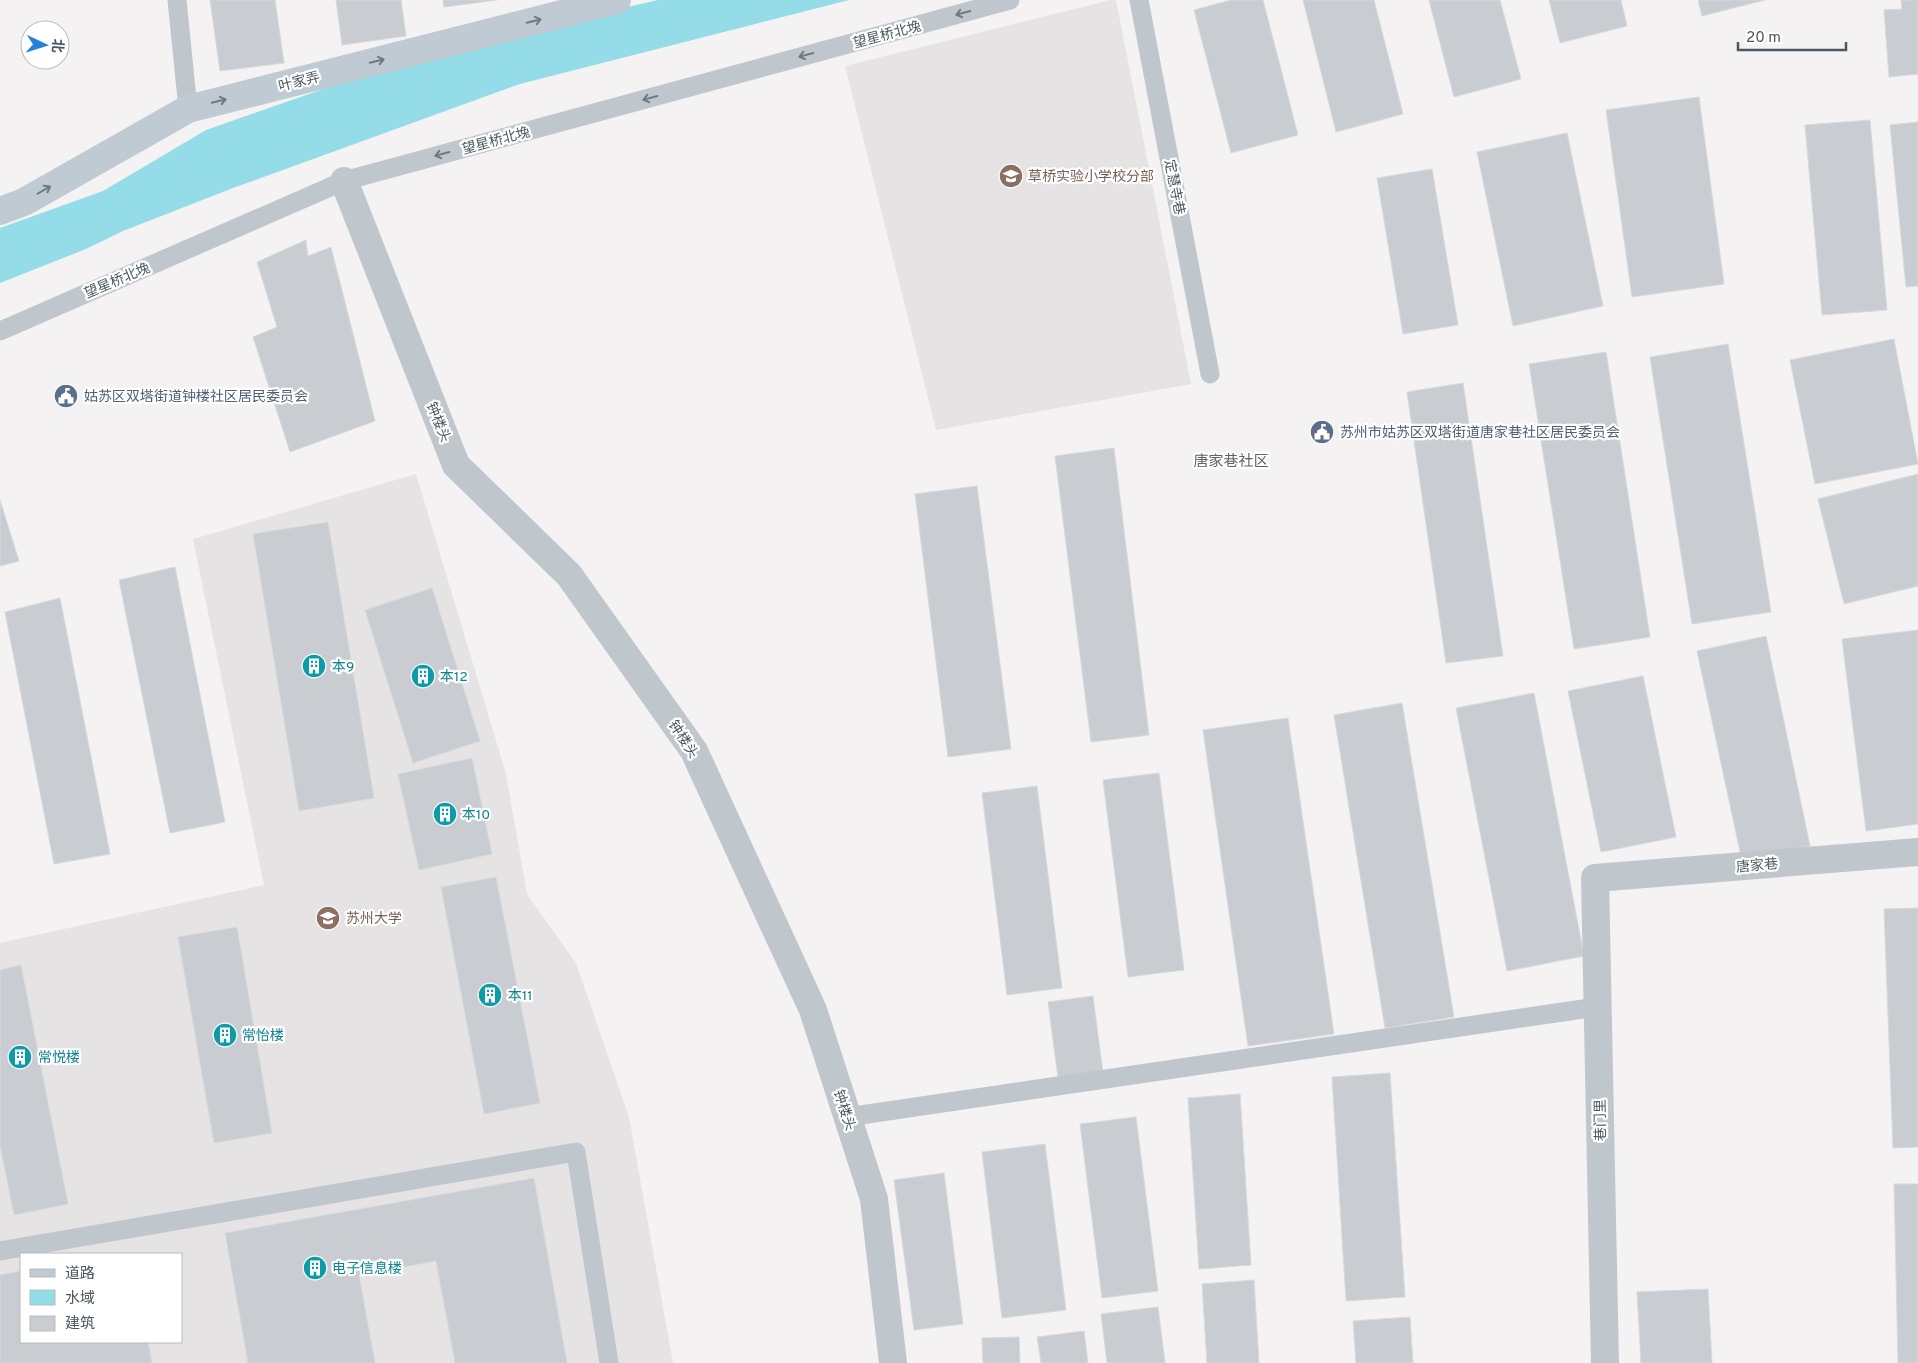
<svg xmlns="http://www.w3.org/2000/svg" width="1918" height="1363" font-family="Overpass,'Noto Sans SC',sans-serif">
	<rect width="100%" height="100%" fill="#f4f2f2"/>
	<g fill="#e5e3e4" fill-rule="evenodd">
		<path d="M1111 0H1116L1191 384 936 430 845 66Z"/>
		<path d="M416 474 506 774 527 894 576 963 629 1117 673 1363H0V943L264 885 193 539ZM21 1254H181V1342H21Z"/>
	</g>
	<path fill="#94dce8" d="M658 0H849L520 84 233 188 123 231 86 249 0 283V228L103 191 206 130 420 55Z"/>
	<g fill="#c9cdd1" stroke="#d6d9dd">
		<path d="M210 0H275L284 63 220 71Z"/>
		<path d="M336 0H401L406 36 342 45Z"/>
		<path d="M443 0H497L444 7Z"/>
		<path d="M1231 0H1263L1298 135 1231 153 1194 10Z"/>
		<path d="M1303 0H1374L1403 114 1336 132Z"/>
		<path d="M1429 0H1500L1521 79 1454 97Z"/>
		<path d="M1549 0H1621L1627 26 1560 43Z"/>
		<path d="M1698 0H1765L1702 16Z"/>
		<path d="M1901 0H1918V74L1889 77 1884 10 1902 9Z"/>
		<path d="M1699 97 1724 284 1632 297 1606 110Z"/>
		<path d="M1870 120 1887 310 1822 315 1805 125Z"/>
		<path d="M1918 122V286L1906 287 1890 125Z"/>
		<path d="M1567 133 1603 306 1513 326 1477 152Z"/>
		<path d="M1432 169 1458 325 1403 334 1377 178Z"/>
		<path d="M306 240 308 256 331 247 375 421 290 452 253 337 277 327 257 262Z"/>
		<path d="M1894 339 1918 464 1815 484 1790 360Z"/>
		<path d="M1728 344 1771 612 1692 624 1650 357Z"/>
		<path d="M1606 352 1650 637 1574 649 1529 364Z"/>
		<path d="M1463 383 1503 656 1446 663 1407 392Z"/>
		<path d="M1114 448 1149 735 1091 742 1055 456Z"/>
		<path d="M1918 474V586L1844 604 1818 499Z"/>
		<path d="M977 486 1011 749 948 757 915 494Z"/>
		<path d="M0 500 19 561 0 566Z"/>
		<path d="M328 522 374 798 299 811 253 534Z"/>
		<path d="M175 567 225 822 170 833 119 580Z"/>
		<path d="M432 588 480 741 413 763 365 610Z"/>
		<path d="M60 598 110 854 54 864 5 612Z"/>
		<path d="M1918 630V824L1866 831 1842 639Z"/>
		<path d="M1766 636 1810 846 1742 861 1697 651Z"/>
		<path d="M1643 676 1676 837 1601 852 1568 691Z"/>
		<path d="M1534 693 1584 956 1507 971 1456 708Z"/>
		<path d="M1402 703 1454 1017 1385 1028 1334 715Z"/>
		<path d="M1288 718 1334 1034 1248 1046 1203 730Z"/>
		<path d="M472 758 492 854 419 870 398 774Z"/>
		<path d="M1159 773 1184 970 1128 977 1103 780Z"/>
		<path d="M1037 786 1062 988 1007 995 982 793Z"/>
		<path d="M496 877 540 1103 484 1114 441 887Z"/>
		<path d="M1918 908V1147L1893 1148 1884 909Z"/>
		<path d="M237 927 272 1133 214 1143 178 937Z"/>
		<path d="M21 965 68 1204 14 1215 0 1145V970Z"/>
		<path d="M1093 996 1103 1073 1058 1078 1048 1002Z"/>
		<path d="M1390 1073 1405 1297 1346 1301 1332 1077Z"/>
		<path d="M1240 1094 1251 1265 1199 1269 1188 1098Z"/>
		<path d="M1136 1117 1158 1291 1102 1298 1080 1124Z"/>
		<path d="M1045 1144 1066 1310 1002 1318 982 1152Z"/>
		<path d="M944 1173 963 1324 914 1330 894 1180Z"/>
		<path d="M534 1178 567 1363H455L436 1261 359 1275 375 1363H248L225 1233Z"/>
		<path d="M1894 1184H1918V1363H1898Z"/>
		<path d="M21 1271V1342H148L152 1363H0V1275Z"/>
		<path d="M1254 1280 1259 1363H1207L1202 1284Z"/>
		<path d="M1708 1289 1712 1363H1641L1637 1292Z"/>
		<path d="M1158 1307 1165 1363H1107L1101 1314Z"/>
		<path d="M1410 1317 1413 1363H1356L1353 1321Z"/>
		<path d="M1084 1331 1088 1363H1041L1037 1337Z"/>
		<path d="M1019 1337 1020 1363H983L982 1338Z"/>
	</g>
	<g fill="none" stroke-linecap="round" stroke-linejoin="round">
		<g stroke="#bfc7cd" stroke-width="19">
			<path d="M177 0 188 109"/>
			<path d="M1139 0 1210 374"/>
			<path d="M0 331 344 181 1010 0"/>
			<path d="M847 1117 1597 1007"/>
			<path d="M0 1251 576 1152 609 1363"/>
		</g>
		<g stroke="#bfc7cd" stroke-width="28">
			<path d="M344 181 456 465 569 575 694 751 813 1010 874 1199 893 1363"/>
			<path d="M1605 1363 1595 878 1918 852"/>
		</g>
		<path stroke="#bfcad2" stroke-width="28" d="M0 211 24 202 188 109 617 0"/>
	</g>
	<defs><path id="oneway-shaft" d="M-6 0H5M1.5-3L5.5 0L1.5 3" fill="none" stroke-width="1.6" stroke-linecap="round" stroke-linejoin="round" transform="scale(1.25)"/></defs>
	<g stroke="#6e7980">
		<use href="#oneway-shaft" transform="translate(963 13) rotate(165)"/>
		<use href="#oneway-shaft" transform="translate(806 55) rotate(165)"/>
		<use href="#oneway-shaft" transform="translate(650 98) rotate(165)"/>
		<use href="#oneway-shaft" transform="translate(442 154) rotate(165)"/>
	</g>
	<g stroke="#6e7a82">
		<use href="#oneway-shaft" transform="translate(534 21) rotate(-14)"/>
		<use href="#oneway-shaft" transform="translate(377 61) rotate(-14)"/>
		<use href="#oneway-shaft" transform="translate(219 101) rotate(-14)"/>
		<use href="#oneway-shaft" transform="translate(44 190) rotate(-30)"/>
	</g>
	<defs>
		<g id="school-disc" transform="scale(1.25)"><circle r="9.5" fill="#8d6e63" stroke="#fff"/><path d="M0-5L7-2L0 1L-7-2ZM-4 1L0 2.5L4 1V4Q0 6-4 4Z" fill="#fff"/></g>
		<g id="civic-disc" transform="scale(1.25)"><circle r="9.5" fill="#5c6f8a" stroke="#fff"/><path d="M-.6-6.5H3V-4.5H.6V-3L4-1V1h2V6H-6V1h2V-1L-.6-3ZM-1.2 2.5V6h2.4V2.5Z" fill="#fff"/></g>
		<g id="building-disc" transform="scale(1.25)"><circle r="9.5" fill="#0f9aa8" stroke="#fff"/><path d="M-4-6H4V6H1V3H-1V6H-4ZM-2.5-4.3h1.7v1.8h-1.7ZM.8-4.3h1.7v1.8H.8ZM-2.5-1h1.7V.8h-1.7ZM.8-1h1.7V.8H.8Z" fill="#fff"/></g>
		<g id="university-disc" transform="scale(1.25)"><circle r="9.5" fill="#8d6e63" stroke="#fff"/><path d="M0-5L7-2L0 1L-7-2ZM-4 1L0 2.5L4 1V4Q0 6-4 4Z" fill="#fff"/></g>
	</defs>
	<g fill-rule="evenodd">
		<use href="#school-disc" x="1011" y="176"/>
		<use href="#civic-disc" x="66" y="396"/>
		<use href="#civic-disc" x="1322" y="432"/>
		<use href="#building-disc" x="314" y="666"/>
		<use href="#building-disc" x="423" y="676"/>
		<use href="#building-disc" x="445" y="814"/>
		<use href="#university-disc" x="328" y="918"/>
		<use href="#building-disc" x="490" y="995"/>
		<use href="#building-disc" x="225" y="1035"/>
		<use href="#building-disc" x="20" y="1057"/>
		<use href="#building-disc" x="315" y="1268"/>
	</g>
	<g text-anchor="middle" stroke-width="4.5" stroke-linejoin="round" paint-order="stroke">
		<g font-size="14" fill="#4b575f" stroke="#fff">
			<text transform="translate(887 34) rotate(-15)" y="5">望星桥北堍</text>
			<text transform="translate(299 81) rotate(-14)" y="5">叶家弄</text>
			<text transform="translate(496 140) rotate(-15)" y="5">望星桥北堍</text>
			<text transform="translate(1175 187) rotate(79)" y="5">定慧寺巷</text>
			<text transform="translate(117 280) rotate(-23)" y="5">望星桥北堍</text>
			<text transform="translate(439 422) rotate(68)" y="5">钟楼头</text>
			<text transform="translate(684 739) rotate(57)" y="5">钟楼头</text>
			<text transform="translate(1757 865) rotate(-5)" y="5">唐家巷</text>
			<text transform="translate(845 1110) rotate(72)" y="5">钟楼头</text>
			<text transform="translate(1600 1120) rotate(-91)" y="5">巷门里</text>
		</g>
		<g font-size="14" fill="#785e54" stroke="#fff" text-anchor="start">
			<text x="1028" y="181">草桥实验小学校分部</text>
			<text x="346" y="923">苏州大学</text>
		</g>
		<g font-size="14" fill="#4e5e75" stroke="#fff" text-anchor="start">
			<text x="84" y="401">姑苏区双塔街道钟楼社区居民委员会</text>
			<text x="1340" y="437">苏州市姑苏区双塔街道唐家巷社区居民委员会</text>
		</g>
		<g font-size="14" fill="#0d838f" stroke="#fff" text-anchor="start">
			<text x="332" y="671">本9</text>
			<text x="440" y="681">本12</text>
			<text x="462" y="819">本10</text>
			<text x="508" y="1000">本11</text>
			<text x="242" y="1040">常怡楼</text>
			<text x="38" y="1062">常悦楼</text>
			<text x="332" y="1273">电子信息楼</text>
		</g>
		<g font-size="15" fill="#5f6367" stroke="#fff">
			<text x="1231" y="466">唐家巷社区</text>
		</g>
	</g>
	<rect x="20" y="1253" width="162" height="90" fill="#ffffff" stroke="#b7bcbf"/>
	<rect x="30" y="1269" width="25" height="8" fill="#bfcad2" stroke="#b7bcbf"/>
	<text x="65" y="1278" font-size="15" fill="#4b575f">道路</text>
	<rect x="30" y="1290" width="25" height="15" fill="#94dce8" stroke="#b7bcbf"/>
	<text x="65" y="1303" font-size="15" fill="#4b575f">水域</text>
	<rect x="30" y="1316" width="25" height="15" fill="#c9cdd1" stroke="#b7bcbf"/>
	<text x="65" y="1328" font-size="15" fill="#4b575f">建筑</text>
	<g transform="translate(45 45) rotate(94)"><circle r="24" fill="#ffffff" stroke="#b7bcbf"/>
	<path d="M0-4L9 19L0 12L-9 19Z" fill="#2581db"/>
	<text y="-8" font-size="14" font-weight="bold" text-anchor="middle" fill="#4b575f">北</text>
	</g>
	<path d="M1738 42v8h108v-8" fill="none" stroke="#4b575f" stroke-width="2.5"/>
	<text x="1746" y="42" font-size="15" fill="#4b575f" stroke="#ffffff" stroke-width="4" paint-order="stroke">20 m</text>
</svg>
